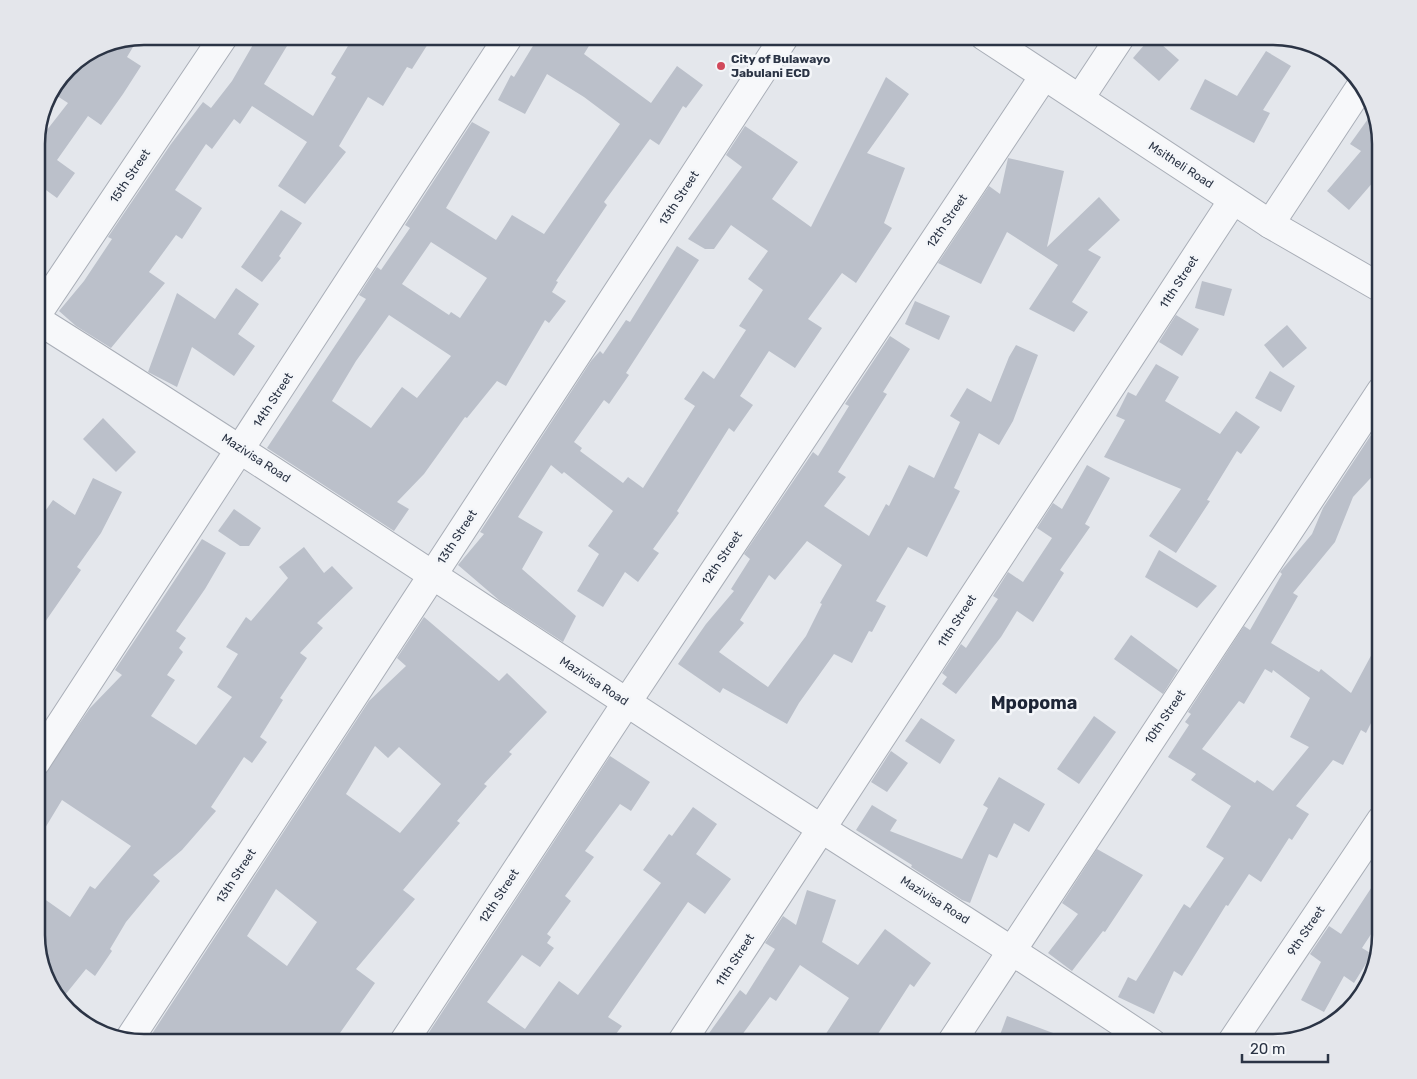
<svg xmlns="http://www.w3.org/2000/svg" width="1417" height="1079" font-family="Rubik,sans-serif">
	<rect width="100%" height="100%" fill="#e4e7ec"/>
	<g fill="#bbc0ca" fill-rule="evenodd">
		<path d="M258 36H293L264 84 313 116 336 77 331 74 354 36H433L412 69 407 67 383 106 368 97 339 146 346 152 305 204 278 186 307 142 252 106 240 124 234 119 212 149 206 144 175 190 202 208 182 239 176 235 149 272 165 283 111 348 76 326 59 311 84 281 112 239 108 237 171 144 203 102 211 108 232 81Z"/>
		<path d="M539 36H595L584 54 651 103 677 66 703 85 686 108 683 106 659 145 650 139 604 202 607 205 556 281 558 282 552 292 566 301 549 323 545 320 506 386 497 381 467 418 465 417 424 474 397 502 409 509 394 531 267 448 366 299 359 295 377 267 381 270 410 228 405 225 472 122 490 132 446 208 496 240 512 215 544 234 620 124 584 97 547 74 525 114 498 100 511 75 514 77ZM431 242 487 278 460 318 451 312 449 315 402 284ZM389 315 451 356 417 398 402 387 371 428 332 401 356 361Z"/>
		<path d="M1152 36 1179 60 1159 81 1133 58Z"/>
		<path d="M139 37 127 57 141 66 123 94 101 125 88 116 57 160 75 173 57 198 39 185 36 190V144L68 103 51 92 73 63 103 44Z"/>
		<path d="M1266 51 1291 66 1263 110 1270 113 1254 143 1190 109 1205 79 1237 96Z"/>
		<path d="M886 77 909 94 867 153 905 168 884 223 892 228 856 283 842 273 808 319 822 328 795 368 769 351 740 396 753 405 734 432 729 428 677 511 679 513 653 549 659 553 638 582 625 572 603 607 577 591 599 554 588 546 613 511 564 472 562 474 551 465 518 517 543 532 522 569 576 616 563 642 500 601 458 565 484 534 480 532 591 361 600 351 603 354 626 320 630 322 677 246 699 260 626 373 629 375 609 404 604 400 574 442 582 448 580 451 623 483 628 477 643 488 695 406 684 399 703 371 714 379 746 330 739 326 763 290 748 279 768 251 731 225 714 249H705L688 239 742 167 726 155 745 126 798 162 772 199 811 227Z"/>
		<path d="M1373 112 1381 144V173L1349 210 1327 191 1361 151 1350 144Z"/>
		<path d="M1008 158 1064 171 1047 247 1099 197 1120 220 1088 250 1101 257 1072 302 1088 312 1074 332 1029 309 1058 265 1007 232 981 284 938 263 989 186 1000 194Z"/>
		<path d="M281 210 302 223 279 256 281 258 262 282 241 267Z"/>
		<path d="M1202 281 1232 289 1224 316 1195 308Z"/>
		<path d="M236 288 259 304 238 334 255 346 234 376 192 347 177 387 148 372 177 293 215 319Z"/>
		<path d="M915 301 950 316 939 340 905 324Z"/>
		<path d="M1176 315 1199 329 1182 356 1159 342Z"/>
		<path d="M1287 325 1307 348 1283 368 1264 345Z"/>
		<path d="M890 336 910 349 883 392 887 394 838 472 846 477 824 506 869 536 886 504 889 506 909 465 934 478 960 422 950 416 967 388 991 402 1009 357 1016 345 1038 355 1013 421 999 445 979 433 954 488 960 491 927 557 908 547 876 601 886 606 872 632 869 631 852 663 834 654 799 703 787 724 723 688 720 693 678 664 706 624 734 591 731 589 750 559 744 554 813 452 818 456 849 406 845 404ZM807 541 842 565 820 603 822 604 806 636 768 687 719 652 744 623 740 620 769 575 775 580Z"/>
		<path d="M1156 364 1179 377 1165 401 1220 434 1236 411 1260 427 1241 454 1237 451 1207 500 1210 501 1176 553 1149 536 1181 489 1104 457 1125 420 1116 416 1128 392 1136 396Z"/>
		<path d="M1270 371 1295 386 1281 412 1255 398Z"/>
		<path d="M103 418 136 452 116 472 83 439Z"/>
		<path d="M1371 435 1381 440V467L1353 497 1335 542 1293 593 1298 596 1271 643 1319 672 1321 669 1351 693 1381 637V703L1366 733 1361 730 1343 765 1333 760 1296 806 1309 814 1292 840 1289 838 1261 882 1249 874 1228 906 1226 905 1182 976 1174 971 1154 1014 1118 997 1128 977 1136 981 1184 904 1190 908 1224 858 1206 847 1231 806 1191 780 1196 774 1168 757 1189 725 1185 722 1191 714 1188 712 1244 626 1250 630 1282 574 1280 572 1312 534 1323 508ZM1265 669 1272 673 1273 670 1310 698 1290 737 1309 747 1273 791 1257 780 1255 783 1202 749 1239 701 1244 704Z"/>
		<path d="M1087 465 1110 478 1085 524 1090 527 1060 570 1064 573 1033 622 1017 611 1001 637 956 694 942 684 947 677 942 673 961 644 966 648 998 599 993 596 1008 572 1023 582 1052 538 1037 528 1053 503 1062 509Z"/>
		<path d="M93 478 122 492 101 533 77 567 81 570 36 635V524L53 500 75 515Z"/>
		<path d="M234 509 261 528 249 546H240L218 531Z"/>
		<path d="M202 539 226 553 205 589 176 631 186 638 179 648 183 652 167 675 175 680 151 716 196 745 232 697 217 687 238 654 226 647 246 617 251 621 288 578 279 567 304 547 324 573 332 566 353 588 317 623 323 628 300 653 307 658 280 698 283 700 260 737 267 742 252 763 244 757 211 807 216 811 182 850 153 875 160 881 126 922 110 949 112 951 95 976 86 969 61 1000 47 983 36 942V893L70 917 90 886 95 889 131 846 62 800 36 843V786L90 708 122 675 115 670Z"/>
		<path d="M1159 550 1217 586 1197 608 1145 577Z"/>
		<path d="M424 617 499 681 507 673 547 712 509 752 512 754 484 784 487 786 457 821 460 823 403 890 415 899 356 969 375 983 333 1043H146L369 701 406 666 397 658ZM375 746 388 758 399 747 441 784 400 833 346 794ZM276 889 317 922 287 966 247 936Z"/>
		<path d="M1131 635 1178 670 1163 694 1114 659Z"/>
		<path d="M1094 716 1116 732 1079 784 1057 769Z"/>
		<path d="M921 718 955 740 940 764 905 741Z"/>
		<path d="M891 751 908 763 887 792 871 782Z"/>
		<path d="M610 756 650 782 631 811 620 804 585 851 594 857 565 896 571 901 547 934 551 937 547 943 554 948 540 967 522 955 487 1002 525 1029 559 981 578 995 661 883 643 870 669 834 672 836 693 807 717 824 696 854 731 879 705 914 688 902 608 1017 622 1026 609 1043H422Z"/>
		<path d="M999 777 1045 804 1029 832 1014 823 997 858 989 854 970 903 962 900 911 867 912 865 856 830 872 805 897 820 890 831 962 859 988 808 983 805Z"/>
		<path d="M1097 849 1143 875 1105 932 1103 931 1072 971 1048 953 1078 914 1062 903Z"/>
		<path d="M1381 873V919L1362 948 1372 954 1354 983 1344 976 1324 1012 1301 1000 1321 962 1310 954 1329 926 1341 934Z"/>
		<path d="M807 890 836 900 822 942 858 965 885 929 931 963 914 987 910 984 872 1043H820L849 998 800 965 776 1001 770 997 736 1043H702L740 990 746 995 775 949 765 943 783 916 796 925Z"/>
		<path d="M1007 1016 1072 1040 1071 1043H997Z"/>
	</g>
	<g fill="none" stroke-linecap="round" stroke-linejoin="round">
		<g stroke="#a9aeb7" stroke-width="30">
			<g id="street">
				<path d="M984 36 1270 224 1381 288"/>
				<path d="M1080 98 1121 36"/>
				<path d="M1270 224 1361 86"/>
				<path d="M36 316 224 36"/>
				<path d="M36 319C257 458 474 603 692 745 845 845 1000 941 1152 1043"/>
				<path d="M36 762 509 36"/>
				<path d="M130 1038 785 36"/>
				<path d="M403 1043 627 702 1044 76"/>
				<path d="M681 1043 1233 200"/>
				<path d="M951 1043 1381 391"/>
				<path d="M1231 1043 1381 820"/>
			</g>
		</g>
		<use href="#street" stroke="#f7f8fa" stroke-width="28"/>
	</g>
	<circle fill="#d1495b" stroke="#f4f6f9" stroke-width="2" cx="721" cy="66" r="5"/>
	<g text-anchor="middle" stroke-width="5" stroke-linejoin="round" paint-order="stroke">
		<g font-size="12" font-weight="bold" fill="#2b3445" stroke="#f4f6f9" text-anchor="start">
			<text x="731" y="63">City of Bulawayo<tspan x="731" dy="14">Jabulani ECD</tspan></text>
		</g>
		<g font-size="12" fill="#2b3445" stroke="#f4f6f9">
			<text transform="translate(1181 165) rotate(33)" y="4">Msitheli Road</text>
			<text transform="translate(130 176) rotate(-56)" y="4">15th Street</text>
			<text transform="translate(679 198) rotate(-57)" y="4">13th Street</text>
			<text transform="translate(947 221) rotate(-56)" y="4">12th Street</text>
			<text transform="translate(1179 282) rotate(-57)" y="4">11th Street</text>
			<text transform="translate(273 400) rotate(-57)" y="4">14th Street</text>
			<text transform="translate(256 458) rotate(33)" y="4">Mazivisa Road</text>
			<text transform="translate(457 537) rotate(-57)" y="4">13th Street</text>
			<text transform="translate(722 558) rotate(-56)" y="4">12th Street</text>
			<text transform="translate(957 621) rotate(-57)" y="4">11th Street</text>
			<text transform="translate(594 681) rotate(33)" y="4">Mazivisa Road</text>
			<text transform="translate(1165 717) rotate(-56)" y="4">10th Street</text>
			<text transform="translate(236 876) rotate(-57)" y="4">13th Street</text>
			<text transform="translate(499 896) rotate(-57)" y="4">12th Street</text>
			<text transform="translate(935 900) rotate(32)" y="4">Mazivisa Road</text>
			<text transform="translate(1306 931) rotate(-56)" y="4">9th Street</text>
			<text transform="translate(735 960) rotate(-57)" y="4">11th Street</text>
		</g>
		<g font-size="18" font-weight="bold" fill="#1d2536" stroke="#f4f6f9">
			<text x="1034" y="709">Mpopoma</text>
		</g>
	</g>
	<path d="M0 0H1417V1079H0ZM144 45H1273A99 99 0 0 1 1372 144V935A99 99 0 0 1 1273 1034H144A99 99 0 0 1 45 935V144A99 99 0 0 1 144 45Z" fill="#e4e6eb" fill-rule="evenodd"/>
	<path fill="none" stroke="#2b3445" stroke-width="2.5" d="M144 45H1273A99 99 0 0 1 1372 144V935A99 99 0 0 1 1273 1034H144A99 99 0 0 1 45 935V144A99 99 0 0 1 144 45Z"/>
	<path d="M1242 1054v8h86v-8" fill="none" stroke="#2b3445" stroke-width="2.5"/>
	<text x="1250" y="1054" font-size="15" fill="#2b3445" stroke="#f4f6f9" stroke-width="4" paint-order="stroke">20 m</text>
</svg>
